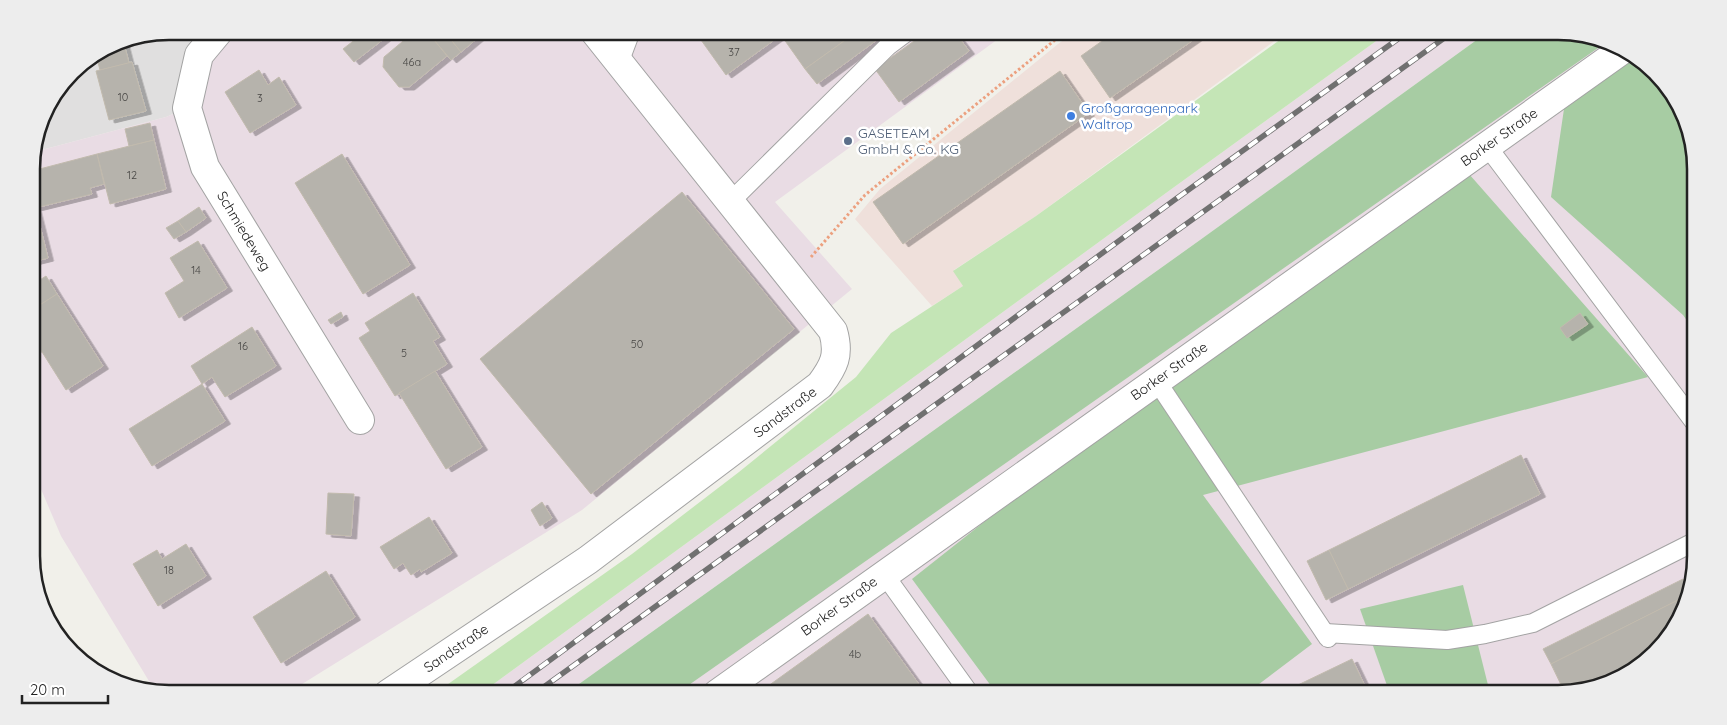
<svg xmlns="http://www.w3.org/2000/svg" width="1727" height="725" font-family="Quicksand,sans-serif">
	<defs>
		<filter id="shadow"><feDropShadow dx="5.5" dy="3" stdDeviation="0" flood-color="#0004"/></filter>
	</defs>
	<rect width="100%" height="100%" fill="#f1f0ea"/>
	<path fill="#e0dfdf" d="M169 31H219L187 108 166 117 34 152 46 108 78 66 117 42Z"/>
	<path fill="#efe0db" d="M1076 31H1288L1036 216 954 270 963 286 932 306 855 219 880 189 1058 44Z"/>
	<g fill="#e9dce4">
		<path d="M219 31H1009L775 202 852 289 582 510 286 694H169L155 691 61 536 32 468V160L34 152 166 117 187 108Z"/>
		<path d="M1390 31H1489L1200 240 565 694H480L1166 193Z"/>
		<path d="M1548 31H1558L1610 42 1667 85 1695 151 1696 556 1685 608 1642 665 1567 693 630 694Z"/>
	</g>
	<path fill="#c4e5b6" d="M1292 31H1390L1166 193 480 694H434L632 554 739 472 856 377 891 333 963 286 953 271 1036 216Z"/>
	<g fill="#a7cca3">
		<path d="M1489 31H1558L1608 41 676 694H565L1200 240Z"/>
		<path d="M1633 59 1667 85 1695 151V332L1683 315 1551 197 1564 109Z"/>
		<path d="M1469 174 1648 377 1203 495 1312 644 1246 694H997L912 579 984 522Z"/>
		<path d="M1463 585 1490 693 1390 694 1360 609Z"/>
	</g>
	<g fill="#b6b3ac" stroke="#c1baad" filter="url(#shadow)">
		<path d="M366 31H379L385 38 354 62 343 49Z"/>
		<path d="M415 31H427L447 56 409 87H399L383 67 384 57Z"/>
		<path d="M432 31H444L461 52 451 60 429 34Z"/>
		<path d="M444 31H486L461 52Z"/>
		<path d="M698 31H858L805 69 781 35 726 75 696 33Z"/>
		<path d="M858 31H889L817 84 805 69Z"/>
		<path d="M928 31H954L969 51 899 102 875 69Z"/>
		<path d="M1116 31H1206L1110 98 1081 56Z"/>
		<path d="M123 40 129 63 100 70 96 55 117 42Z"/>
		<path d="M132 62 146 111 109 120 96 71Z"/>
		<path d="M259 70 268 85 279 77 296 105 250 133 225 92Z"/>
		<path d="M1060 71 1089 113 903 244 873 202Z"/>
		<path d="M150 123 154 140 129 146 125 129Z"/>
		<path d="M154 140 166 189 110 204 97 154Z"/>
		<path d="M97 154 104 184 90 188 92 194 35 208 32 194V171Z"/>
		<path d="M342 154 410 265 363 294 295 183Z"/>
		<path d="M682 192 794 329 591 494 480 359Z"/>
		<path d="M32 194 48 258 32 262Z"/>
		<path d="M199 207 206 218 186 232 178 221Z"/>
		<path d="M178 221 186 232 174 239 166 228Z"/>
		<path d="M198 241 227 288 179 318 165 293 184 281 170 258Z"/>
		<path d="M46 276 57 294 32 310V285Z"/>
		<path d="M413 293 440 337 433 341 447 364 395 396 359 338 370 331 365 323Z"/>
		<path d="M57 294 103 366 66 390 32 336V310Z"/>
		<path d="M341 312 343 317 331 324 328 320Z"/>
		<path d="M1580 313 1588 324 1567 338 1560 328Z"/>
		<path d="M252 327 276 366 225 397 212 377 202 384 191 366Z"/>
		<path d="M32 336 39 347 32 352Z"/>
		<path d="M435 371 482 447 446 469 399 393Z"/>
		<path d="M202 384 225 421 152 466 129 429Z"/>
		<path d="M1521 455 1540 494 1348 589 1329 550Z"/>
		<path d="M328 493 354 494 351 536 326 534Z"/>
		<path d="M542 502 552 518 540 526 531 510Z"/>
		<path d="M429 517 452 553 421 572 420 569 411 575 403 563 394 569 380 547Z"/>
		<path d="M186 544 206 576 158 606 133 564 157 550 162 559Z"/>
		<path d="M1329 550 1348 589 1326 600 1307 561Z"/>
		<path d="M326 571 355 617 281 663 253 617Z"/>
		<path d="M1683 579 1689 591 1688 595 1551 664 1543 649Z"/>
		<path d="M1688 595 1685 608 1642 665 1565 693 1551 664Z"/>
		<path d="M868 614 926 694H757Z"/>
		<path d="M1352 659 1369 694H1282L1300 684Z"/>
	</g>
	<g fill="none" stroke-linecap="round" stroke-linejoin="round">
		<g stroke="#a3a3a3" stroke-width="20">
			<g id="lane">
				<path d="M619 63 631 31"/>
				<path d="M1487 146 1695 423"/>
				<path d="M730 202 888 46 908 31"/>
				<path d="M1156 380 1328 638"/>
				<path d="M884 574 970 694"/>
				<path d="M1325 633 1447 640 1485 634 1533 623 1696 541"/>
			</g>
		</g>
		<g stroke="#a3a3a3" stroke-width="30">
			<g id="street">
				<path d="M219 31 199 55 187 108 205 167 360 420"/>
				<path d="M388 694 588 560 820 385C834 366 840 355 833 331L594 31"/>
				<path d="M717 694 1622 50"/>
			</g>
		</g>
		<path stroke="#eca07f" stroke-width="3" stroke-dasharray="2.5 2.5" stroke-linecap="butt" d="M811 257 865 195 1066 31"/>
		<use href="#lane" stroke="#fff" stroke-width="18"/>
		<use href="#street" stroke="#fff" stroke-width="28"/>
		<g stroke="#707070" stroke-width="5.5">
			<g id="rail">
				<path d="M504 694 1173 201 1409 31"/>
				<path d="M534 694 1454 31"/>
			</g>
		</g>
		<use href="#rail" stroke="#fff" stroke-width="4" stroke-dasharray="11" stroke-linecap="butt"/>
	</g>
	<circle fill="#3f7fe0" stroke="#fff" stroke-width="2" cx="1071" cy="116" r="5"/>
	<circle fill="#5c6f8a" stroke="#fff" stroke-width="2" cx="848" cy="141" r="5"/>
	<g text-anchor="middle" stroke-width="5" stroke-linejoin="round" paint-order="stroke">
		<g font-size="11" fill="#474644">
			<text x="734" y="56">37</text>
			<text x="412" y="66">46a</text>
			<text x="123" y="101">10</text>
			<text x="260" y="102">3</text>
			<text x="132" y="179">12</text>
			<text x="196" y="274">14</text>
			<text x="637" y="348">50</text>
			<text x="243" y="350">16</text>
			<text x="404" y="357">5</text>
			<text x="169" y="574">18</text>
			<text x="855" y="658">4b</text>
		</g>
		<g font-size="14" fill="#366cbe" stroke="#fff" text-anchor="start">
			<text x="1081" y="113">Großgaragenpark<tspan x="1081" dy="16">Waltrop</tspan></text>
		</g>
		<g font-size="14" fill="#4e5e75" stroke="#fff" text-anchor="start">
			<text x="858" y="138">GASETEAM<tspan x="858" dy="16">GmbH &amp; Co. KG</tspan></text>
		</g>
		<g font-size="14" fill="#222" stroke="#fff">
			<text transform="translate(1499 137) rotate(-35)" y="5">Borker Straße</text>
			<text transform="translate(244 231) rotate(59)" y="5">Schmiedeweg</text>
			<text transform="translate(1169 371) rotate(-35)" y="5">Borker Straße</text>
			<text transform="translate(785 412) rotate(-37)" y="5">Sandstraße</text>
			<text transform="translate(839 606) rotate(-36)" y="5">Borker Straße</text>
			<text transform="translate(456 648) rotate(-34)" y="5">Sandstraße</text>
		</g>
	</g>
	<path d="M0 0H1727V725H0ZM169 40H1558A129 129 0 0 1 1687 169V556A129 129 0 0 1 1558 685H169A129 129 0 0 1 40 556V169A129 129 0 0 1 169 40Z" fill="#ededed" fill-rule="evenodd"/>
	<path fill="none" stroke="#222" stroke-width="2.5" d="M169 40H1558A129 129 0 0 1 1687 169V556A129 129 0 0 1 1558 685H169A129 129 0 0 1 40 556V169A129 129 0 0 1 169 40Z"/>
	<path d="M22 695v8h86v-8" fill="none" stroke="#222222" stroke-width="2.5"/>
	<text x="30" y="695" font-size="15" fill="#222222" stroke="#ffffff" stroke-width="4" paint-order="stroke">20 m</text>
</svg>
